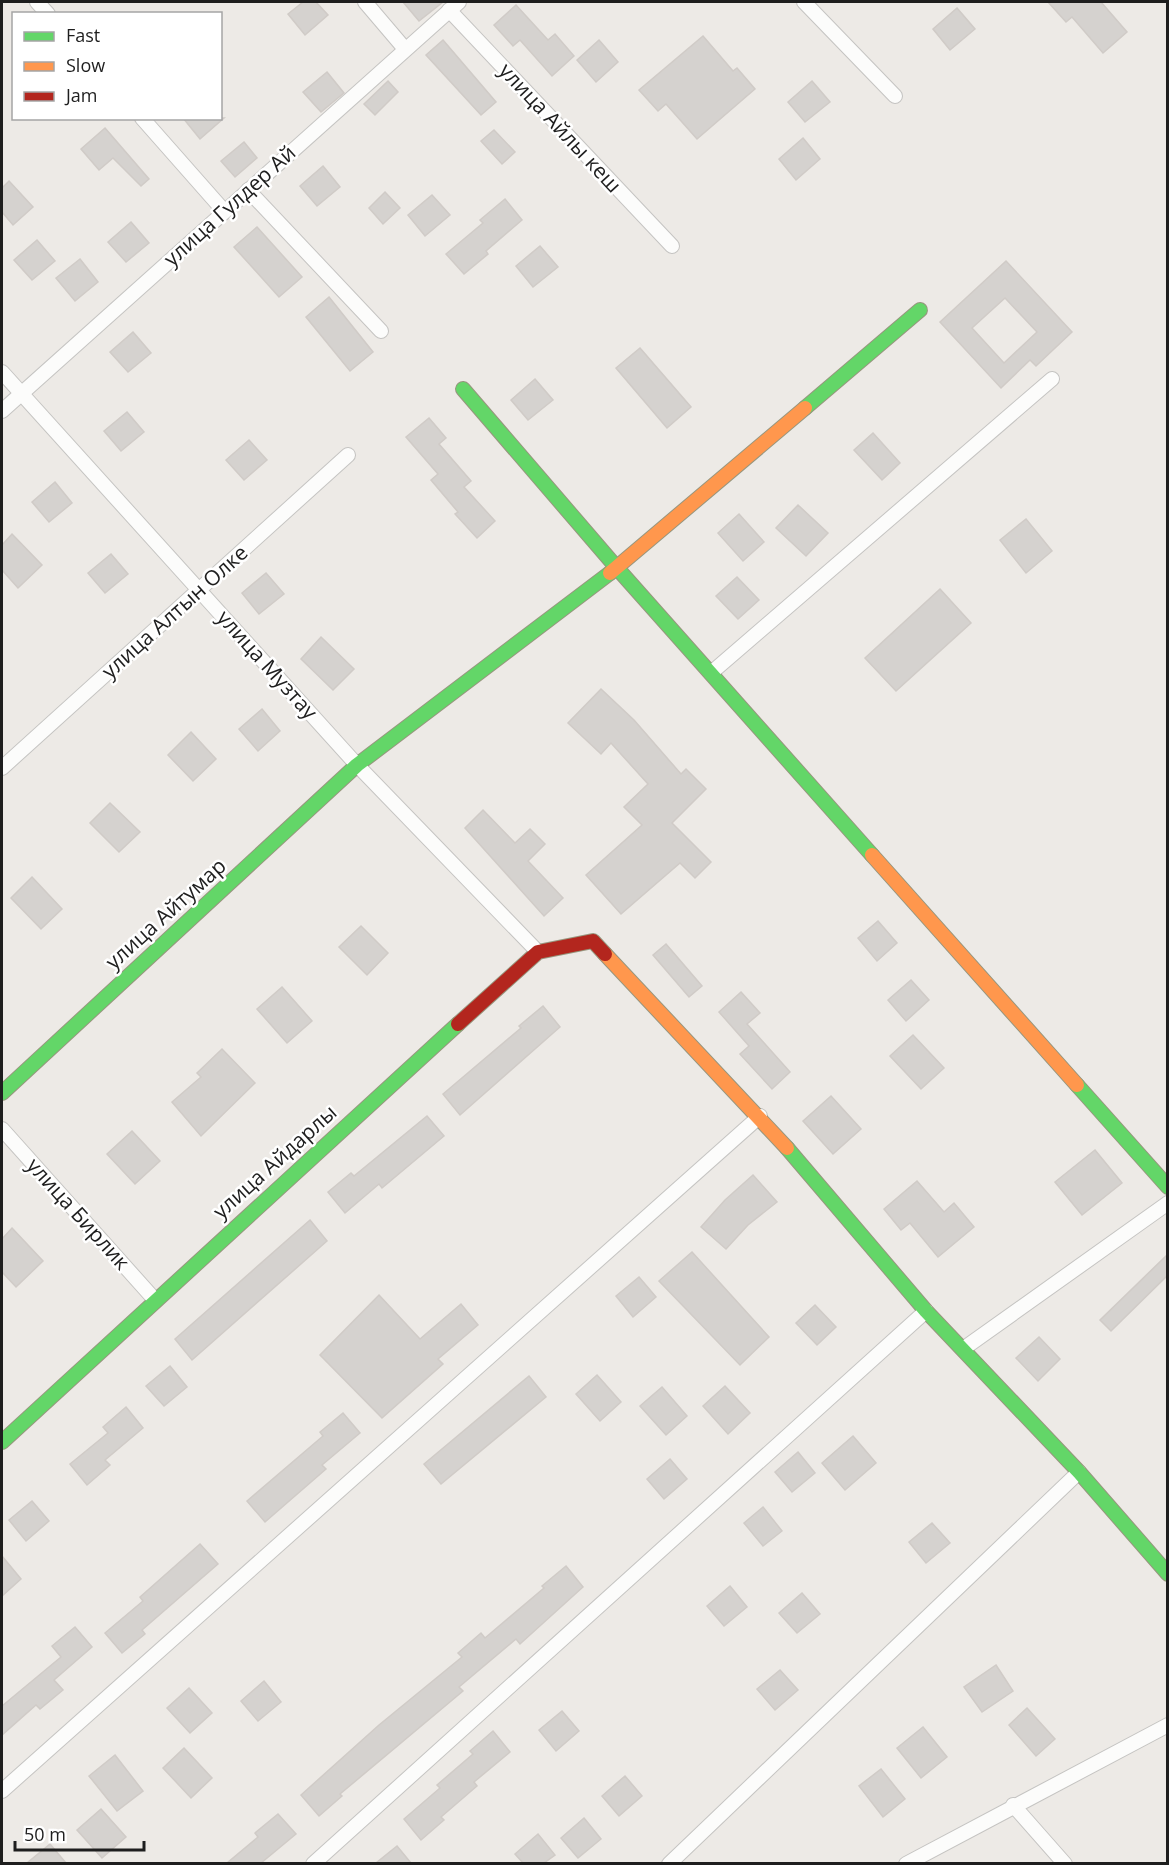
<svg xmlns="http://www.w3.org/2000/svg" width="1169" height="1865" font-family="'Open Sans',sans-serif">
	<rect width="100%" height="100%" fill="#edeae6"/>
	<g fill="#d5d2cf" stroke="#d0cbc7" stroke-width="1.5" fill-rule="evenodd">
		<path d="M303 2H316L328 15 305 35 288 14Z"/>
		<path d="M403 2H443L419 21Z"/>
		<path d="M1048 2H1101L1127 32 1103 53 1072 17 1066 22Z"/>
		<path d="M516 5 548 40 555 34 574 56 552 76 520 40 513 46 494 25Z"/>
		<path d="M957 8 975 29 950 50 933 29Z"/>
		<path d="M703 36 733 71 737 68 755 89 697 139 666 104 658 111 639 90Z"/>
		<path d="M443 40 496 102 481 115 426 55Z"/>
		<path d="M599 40 618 62 596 82 577 60Z"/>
		<path d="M327 72 344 93 321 112 303 92Z"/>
		<path d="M388 81 398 92 375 115 364 104Z"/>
		<path d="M812 81 830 102 805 122 788 102Z"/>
		<path d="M183 118H224L200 139Z"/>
		<path d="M105 128 149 179 141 186 113 158 99 170 81 149Z"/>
		<path d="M494 130 515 152 502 164 481 141Z"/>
		<path d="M803 138 820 159 796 180 779 159Z"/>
		<path d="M244 142 257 158 235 177 221 161Z"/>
		<path d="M323 166 340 187 317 206 300 186Z"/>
		<path d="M9 181 33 207 13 225 2 212V188Z"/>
		<path d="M385 192 400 208 383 224 369 208Z"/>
		<path d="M432 195 450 215 425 236 408 215Z"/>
		<path d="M505 199 522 220 486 251 488 254 464 274 446 254 483 223 480 220Z"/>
		<path d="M131 222 149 243 126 262 108 242Z"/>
		<path d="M257 227 302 277 279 297 234 247Z"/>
		<path d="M37 240 55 261 32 280 14 260Z"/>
		<path d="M540 246 558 267 533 287 516 266Z"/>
		<path d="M80 259 98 282 75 301 56 278Z"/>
		<path d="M1006 261 1072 332 1036 366 1030 360 1001 388 940 322ZM1005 298 1037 332 1004 363 972 328Z"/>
		<path d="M329 297 373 352 350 371 306 317Z"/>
		<path d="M133 332 151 353 128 372 110 352Z"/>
		<path d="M640 348 691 407 667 428 616 368Z"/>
		<path d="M535 379 553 400 528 420 511 400Z"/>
		<path d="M127 412 144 432 121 451 104 431Z"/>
		<path d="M429 418 446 438 439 444 471 481 464 487 495 521 477 538 455 514 458 512 431 480 438 474 406 437Z"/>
		<path d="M873 433 900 463 882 480 854 450Z"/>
		<path d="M249 440 267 460 244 480 226 460Z"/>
		<path d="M55 482 72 503 49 522 32 502Z"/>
		<path d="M798 505 828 533 806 556 776 528Z"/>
		<path d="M739 514 764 542 743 561 718 533Z"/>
		<path d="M1026 519 1052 551 1026 573 1000 540Z"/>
		<path d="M12 534 42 565 18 588 2 570V545Z"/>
		<path d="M111 554 128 574 105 593 88 573Z"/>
		<path d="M266 573 284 594 259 614 242 593Z"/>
		<path d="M737 577 759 600 738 619 716 596Z"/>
		<path d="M940 589 971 623 896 691 865 658Z"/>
		<path d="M321 637 354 669 333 690 301 659Z"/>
		<path d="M601 689 634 720 681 774 686 769 706 789 672 823 711 862 695 878 680 863 621 914 586 875 642 825 624 807 648 784 611 743 601 754 568 723Z"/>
		<path d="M262 709 280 731 258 751 239 729Z"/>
		<path d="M191 732 216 759 193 781 168 755Z"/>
		<path d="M110 803 140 832 119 852 90 823Z"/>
		<path d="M483 810 515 843 530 829 545 844 528 861 563 898 544 916 465 828Z"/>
		<path d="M32 877 62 909 41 929 11 898Z"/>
		<path d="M878 921 897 943 877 961 858 938Z"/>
		<path d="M361 926 388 953 367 975 339 947Z"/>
		<path d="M666 944 702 986 689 997 653 955Z"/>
		<path d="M911 980 929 1000 906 1021 888 1000Z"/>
		<path d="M282 987 312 1021 287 1043 257 1009Z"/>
		<path d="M741 992 760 1013 747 1024 790 1072 772 1089 740 1054 749 1046 719 1012Z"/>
		<path d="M543 1006 560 1027 460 1115 443 1094 521 1028 519 1026Z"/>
		<path d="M913 1035 944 1068 921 1089 890 1056Z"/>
		<path d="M222 1049 255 1083 201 1136 172 1102 201 1077 197 1073Z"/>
		<path d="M831 1096 861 1129 833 1154 803 1121Z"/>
		<path d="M427 1116 444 1136 382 1188 379 1184 345 1213 328 1192 351 1173 354 1176Z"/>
		<path d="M132 1131 160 1161 135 1184 107 1154Z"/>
		<path d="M1095 1150 1122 1183 1082 1215 1055 1182Z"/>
		<path d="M753 1175 777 1202 748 1225 726 1249 701 1227 725 1200Z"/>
		<path d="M917 1181 944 1212 954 1203 974 1227 938 1257 910 1223 901 1230 884 1209Z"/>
		<path d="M310 1220 327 1241 192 1360 175 1339Z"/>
		<path d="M12 1228 43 1261 16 1287 2 1272V1239Z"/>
		<path d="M692 1252 769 1337 740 1365 659 1281Z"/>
		<path d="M1167 1255V1276L1111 1331 1100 1320Z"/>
		<path d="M639 1277 656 1297 633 1317 616 1296Z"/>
		<path d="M379 1295 420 1339 461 1304 478 1325 438 1359 443 1364 382 1418 320 1355Z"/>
		<path d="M815 1305 836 1327 817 1345 796 1323Z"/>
		<path d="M1039 1337 1060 1359 1038 1381 1016 1358Z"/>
		<path d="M170 1366 187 1387 164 1406 146 1386Z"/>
		<path d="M597 1375 621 1402 600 1421 576 1394Z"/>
		<path d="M529 1376 546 1397 441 1484 424 1464Z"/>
		<path d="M725 1386 750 1413 728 1434 703 1406Z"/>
		<path d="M662 1387 687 1416 666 1435 640 1406Z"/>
		<path d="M126 1407 143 1428 105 1460 110 1465 87 1485 70 1464 108 1433 103 1427Z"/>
		<path d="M343 1413 360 1433 322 1465 326 1469 265 1522 247 1501 323 1436 320 1432Z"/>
		<path d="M853 1436 876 1463 845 1490 822 1463Z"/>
		<path d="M798 1452 815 1473 792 1492 775 1472Z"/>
		<path d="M670 1459 687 1479 664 1499 647 1479Z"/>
		<path d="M32 1501 49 1521 26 1541 9 1520Z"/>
		<path d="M763 1507 782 1531 763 1546 744 1523Z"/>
		<path d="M932 1523 950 1543 926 1563 909 1542Z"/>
		<path d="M200 1544 218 1564 142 1630 145 1634 122 1653 105 1633 143 1601 140 1597Z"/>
		<path d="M2 1556 21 1579 2 1596Z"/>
		<path d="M566 1566 583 1587 520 1644 516 1639 459 1687 463 1691 340 1794 342 1796 319 1816 301 1795 379 1725 462 1657 458 1653 481 1633 485 1638 544 1588 542 1586Z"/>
		<path d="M730 1586 747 1607 724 1626 707 1606Z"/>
		<path d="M802 1593 820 1614 797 1633 779 1613Z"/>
		<path d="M75 1627 92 1647 54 1680 63 1690 40 1709 36 1705 2 1735V1706L61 1657 52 1646Z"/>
		<path d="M996 1665 1013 1691 982 1712 964 1687Z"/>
		<path d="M780 1670 798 1690 775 1710 757 1689Z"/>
		<path d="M264 1681 281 1702 258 1721 241 1701Z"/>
		<path d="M189 1688 212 1713 190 1733 167 1708Z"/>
		<path d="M1027 1708 1055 1739 1036 1756 1009 1725Z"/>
		<path d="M562 1711 579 1731 556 1751 539 1730Z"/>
		<path d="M923 1727 947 1757 921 1778 897 1748Z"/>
		<path d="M493 1731 510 1752 474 1782 477 1786 441 1817 444 1820 421 1840 404 1819 440 1788 437 1785 473 1754 470 1751Z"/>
		<path d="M184 1748 212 1778 191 1798 163 1768Z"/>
		<path d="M115 1755 143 1791 117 1811 89 1776Z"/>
		<path d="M881 1769 905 1799 883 1817 859 1786Z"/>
		<path d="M625 1776 642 1796 619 1816 602 1796Z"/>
		<path d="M101 1809 126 1837 102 1858 77 1830Z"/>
		<path d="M278 1814 296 1834 261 1863H227L258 1837 255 1833Z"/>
		<path d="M584 1818 601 1839 578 1858 561 1838Z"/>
		<path d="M538 1834 555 1855 544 1863H523L515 1854Z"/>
		<path d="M50 1844 66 1863H27Z"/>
		<path d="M397 1846 411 1863H376Z"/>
	</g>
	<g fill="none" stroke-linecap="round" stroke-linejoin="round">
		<g stroke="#c5c4c2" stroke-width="16">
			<g id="street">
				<path d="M37 2 48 14"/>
				<path d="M365 2 405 49"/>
				<path d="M804 2 895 96"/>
				<path d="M449 10 672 246"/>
				<path d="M142 118 224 211"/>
				<path d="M248 190 381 331"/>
				<path d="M2 372 357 765 538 952"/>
				<path d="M2 411 459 2"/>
				<path d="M711 673 1052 379"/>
				<path d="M2 768 348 455"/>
				<path d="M2 1129 155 1300"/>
				<path d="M963 1349 1168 1203"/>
				<path d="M2 1791 760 1116"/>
				<path d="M1013 1805 1065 1864"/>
				<path d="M313 1864 926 1311"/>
				<path d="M669 1864 1079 1472"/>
				<path d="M906 1864 1168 1725"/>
			</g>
		</g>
		<g stroke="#97967e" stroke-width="16">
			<g id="fast">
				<path d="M463 389 617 568 872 855"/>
				<path d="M805 408 920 310"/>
				<path d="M1077 1085 1168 1187"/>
				<path d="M2 1093 357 765 610 573"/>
				<path d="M787 1148 926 1311 1079 1472 1168 1574"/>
				<path d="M2 1442 458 1024"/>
			</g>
		</g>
		<g stroke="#97967e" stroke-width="16">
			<g id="slow">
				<path d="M610 573 805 408"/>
				<path d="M872 855 1077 1085"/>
				<path d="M605 954 787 1148"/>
			</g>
		</g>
		<g stroke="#97967e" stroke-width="16">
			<path id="jam" d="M458 1024 538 952 593 941 605 954"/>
		</g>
		<use href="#street" stroke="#fcfcfb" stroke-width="14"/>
		<use href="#fast" stroke="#63d668" stroke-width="14"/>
		<use href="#slow" stroke="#ff974d" stroke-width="14"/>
		<use href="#jam" stroke="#b3261e" stroke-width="14"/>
	</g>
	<g text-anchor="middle" stroke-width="5" stroke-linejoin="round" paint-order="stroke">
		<g font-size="21" fill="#1e1e1e" stroke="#fff">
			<text transform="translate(560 128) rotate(47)" y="7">улица Айлы кеш</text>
			<text transform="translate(230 206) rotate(-42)" y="7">улица Гулдер Ай</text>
			<text transform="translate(175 612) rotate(-42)" y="7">улица Алтын Олке</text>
			<text transform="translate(267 665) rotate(48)" y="7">улица Музтау</text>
			<text transform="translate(166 914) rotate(-42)" y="7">улица Айтумар</text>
			<text transform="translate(275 1162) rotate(-42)" y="7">улица Айдарлы</text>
			<text transform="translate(78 1214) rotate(48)" y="7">улица Бирлик</text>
		</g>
	</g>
	<rect width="1169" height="1865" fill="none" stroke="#1e1e1e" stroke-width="6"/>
	<rect x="12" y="12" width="210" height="108" fill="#ffffff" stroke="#a5a5a5" stroke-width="1.5"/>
	<rect x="24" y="32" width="30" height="9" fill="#63d668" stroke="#a5a5a5" stroke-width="1.5"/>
	<text x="66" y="42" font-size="18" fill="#1e1e1e">Fast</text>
	<rect x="24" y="62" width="30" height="9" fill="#ff974d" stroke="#a5a5a5" stroke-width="1.5"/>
	<text x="66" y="72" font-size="18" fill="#1e1e1e">Slow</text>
	<rect x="24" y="92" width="30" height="9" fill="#b3261e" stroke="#a5a5a5" stroke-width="1.5"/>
	<text x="66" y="102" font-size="18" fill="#1e1e1e">Jam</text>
	<path d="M15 1841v9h129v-9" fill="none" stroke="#1e1e1e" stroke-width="3"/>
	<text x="24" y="1841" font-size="18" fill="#1e1e1e" stroke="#ffffff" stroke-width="4.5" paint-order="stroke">50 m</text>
</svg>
